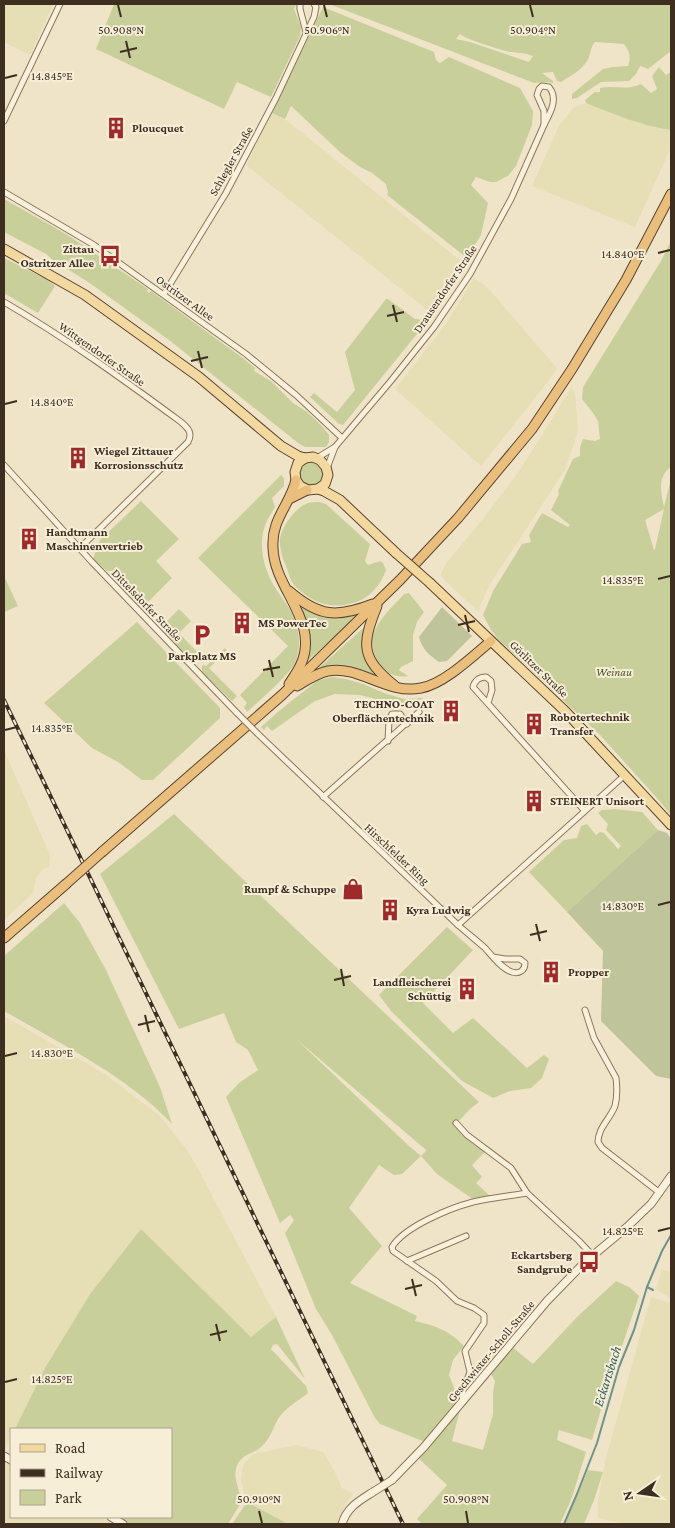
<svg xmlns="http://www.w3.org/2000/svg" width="675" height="1528" font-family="'Crimson Pro',serif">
	<rect width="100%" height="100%" fill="#f0e4c8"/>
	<g fill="#e6deb5">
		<path d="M4 4H53L30 55 4 42Z"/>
		<path d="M586 103 636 122 656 128 671 130V147L635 227 532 186 559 126 573 108Z"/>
		<path d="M271 113 285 119 467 266 431 313 246 165Z"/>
		<path d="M474 278 486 286 557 368 550 379 481 466 395 389 446 324Z"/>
		<path d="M571 388 575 393 578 431 565 470 490 584 480 606 479 612 445 581 440 575 447 562 482 520 520 470Z"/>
		<path d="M4 750 50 855 49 867 43 869 36 878 33 893 4 920Z"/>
		<path d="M4 1016 105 1074 160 1116 187 1150 196 1165 276 1317 251 1337 141 1229 90 1294 45 1368 15 1429H11V1436L4 1451Z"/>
		<path d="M662 1269 671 1272V1299L656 1289Z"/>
		<path d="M651 1297 671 1303V1524H625L598 1518V1501L606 1458Z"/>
		<path d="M297 1445 323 1452 336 1474 342 1488 353 1494 345 1505 339 1524H288L247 1502 245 1497 241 1480 243 1465 253 1454Z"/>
		<path d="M4 1461 11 1465V1517H102L110 1523 109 1524H4Z"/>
	</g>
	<g fill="#c9cf9b" fill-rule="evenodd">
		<path d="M114 4H296L294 9 301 27 300 36 271 97 237 82 224 109 96 49Z"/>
		<path d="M329 4H671V51L648 69 640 66 636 74 629 81 601 82 577 98 572 99V94L603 69 613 67 628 66C631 57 630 52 624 44L595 42C590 47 591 55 587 61 581 71 570 76 561 82L557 81 553 72 542 73 553 81V83L548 82 534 83ZM460 34C465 39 498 49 506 51 515 53 525 52 533 56L529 62 470 42 456 39Z"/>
		<path d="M323 7 434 52 436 60 440 63 449 57 520 88 533 111 532 125 516 166 508 176 496 182H490L476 177 471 185 488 203 481 235 467 258 387 195 388 193 386 184 372 173 360 167 341 153 291 106 285 119 272 113Z"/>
		<path d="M659 67 666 75 671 72V130C641 126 614 114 586 103L585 100 595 92H600V88C615 85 627 91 641 84L651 93 657 89 652 76Z"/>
		<path d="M4 199 66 234 148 289 147 291 149 293 151 291 244 359 255 368 254 371 271 381 293 403 307 412 322 426 329 435V442L326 447H305L298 443 169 340 91 284 53 260 46 254 4 232Z"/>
		<path d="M671 241V467C657 476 661 493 664 507L671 479V815L656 797 600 735 498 639 491 630 483 615 493 591 522 544 531 542 529 535 542 513 568 527 570 525 551 510 559 494 558 491 573 459 580 456V447L583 439 595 441 600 439 598 421 593 413 582 399 583 387 661 261ZM664 509 655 549 654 550 645 520Z"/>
		<path d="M4 258 48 280 55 286 38 313 4 293Z"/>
		<path d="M386 299H388L415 319 423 320 425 324 343 425 339 424 310 397 314 393 337 412 355 390 345 352Z"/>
		<circle cx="312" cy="474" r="12"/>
		<path d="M281 475 284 478V486L272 498 275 507C272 512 268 518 266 523 257 544 264 571 276 589 282 598 290 608 294 618 300 632 301 649 295 663 289 675 258 702 247 712L244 707 247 703 240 695 288 646 198 558Z"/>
		<path d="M141 501 179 539 156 561 172 578 142 608 117 584V574L115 571H107L93 559 100 540Z"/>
		<path d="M319 502 326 504 370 544 365 561 368 565 380 561 383 563 386 570C381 585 369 599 353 603 331 610 310 602 294 585 290 580 288 570 285 564 282 557 279 545 280 538 282 526 296 507 308 503 311 502 316 502 319 502Z"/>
		<path d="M4 576 18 606 4 612Z"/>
		<path d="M409 593 424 612 417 622 413 635V661L401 667 399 670 408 676C400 678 389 675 384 669 357 638 383 617 404 594Z"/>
		<path d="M301 605C320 618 336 619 358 614L331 640 307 661C313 641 310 624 299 606Z"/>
		<path d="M179 609 191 621 179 633 200 655 191 660 164 633 167 621Z"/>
		<path d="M137 622 220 708V718L153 780H142L118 762 92 748 44 703Z"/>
		<path d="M363 628C364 633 362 635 362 640 361 655 371 669 381 679L321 668 320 667Z"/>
		<path d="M225 648 227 651 209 668 237 696 232 701 202 672V665L206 666Z"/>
		<path d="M333 677 346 679 363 684 384 693 404 699 423 698 413 706H402L360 695 335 694 315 701 272 731 267 726 264 730 261 727 279 711 318 680Z"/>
		<path d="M615 809 642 812 658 830 567 912 529 872 564 840 577 838 581 826 587 824 596 835 600 832 604 833 618 849 621 846 606 830 608 824 598 813 602 810Z"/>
		<path d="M174 814 479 1102 470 1109 455 1125C465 1139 471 1143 486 1151L472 1165 482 1177 476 1183 490 1196 474 1200 437 1174 421 1156 402 1174 394 1175 379 1165 349 1208 382 1246 350 1283 417 1316 415 1321C438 1327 447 1329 464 1346L453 1360 449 1375 460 1403V1410L452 1441 483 1450 493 1414V1393L495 1381 490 1372 512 1347 533 1364 577 1317 616 1281 629 1287 639 1296 606 1393 592 1440 559 1430 557 1440 586 1452 571 1500 560 1524H422L417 1519 447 1485 414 1454 425 1442 380 1424 375 1418 332 1335 316 1309 285 1233 294 1220 290 1215 280 1223 226 1097 239 1083 258 1070 248 1050 236 1042 224 1013 179 1029 100 874ZM295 1038 426 1150V1151L421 1156 409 1146Z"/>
		<path d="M64 903 80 923 106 970 160 1087 172 1124C127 1076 61 1044 4 1011V956Z"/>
		<path d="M447 927 473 950 423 1003 453 1033 473 1018 527 1068 544 1055 549 1059 542 1078 531 1088 510 1091 493 1098 462 1081 391 1011 379 995Z"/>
		<path d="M141 1229 251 1337 276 1317 305 1379 277 1344 273 1345 271 1349 306 1386 308 1393C298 1401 285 1408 278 1419 273 1428 270 1439 262 1446 253 1455 240 1453 236 1469 233 1479 241 1492 241 1503L228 1524H129L117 1517H171V1429H15L45 1368 90 1294Z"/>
		<path d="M588 1470 603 1472 594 1500 584 1524H565Z"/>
		<path d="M247 1502 288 1524H232Z"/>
	</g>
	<g fill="#bfc49a">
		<path d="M442 607 472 636 447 661 439 662C429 655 422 649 419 637Z"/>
		<path d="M658 830 667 833 671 839V1079L656 1076 601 1021 603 951 567 912Z"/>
	</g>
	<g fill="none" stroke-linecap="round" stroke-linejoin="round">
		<g stroke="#6f938a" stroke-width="2">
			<path d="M647 1287 653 1290"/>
			<path d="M564 1524 577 1494 597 1443 619 1367 634 1330 647 1287 662 1251 671 1235"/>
		</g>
		<g stroke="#8d765c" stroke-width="7">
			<g id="minor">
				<path d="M300 4V9L306 32"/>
				<path d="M542 86 549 87C559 99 550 113 544 125V111L537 95 539 89Z"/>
				<path d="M4 121 60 4"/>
				<path d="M4 192 94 245 246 354 296 395 342 438"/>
				<path d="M164 294 226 193 276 98 314 17 316 7 314 4"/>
				<path d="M4 302C66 338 124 380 181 422 188 428 193 433 188 442L80 548"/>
				<path d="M317 458 335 447"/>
				<path d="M4 465 91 561 237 713"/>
				<path d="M327 468 335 447 390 382 434 327 470 274 511 199 544 125"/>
				<path d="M488 703 492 690 491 681 486 677C479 677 475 680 473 687L584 810"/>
				<path d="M258 734 458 925C467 933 476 940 485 948 492 956 501 968 512 972 519 974 525 971 525 963L520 959H505L493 957"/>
				<path d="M388 741 389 720 392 714H400L407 724"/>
				<path d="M323 797 419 712"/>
				<path d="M458 925 625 775"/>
				<path d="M585 1010 594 1038 616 1078C617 1086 617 1098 615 1106 610 1119 598 1128 598 1142L602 1148 660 1193"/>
				<path d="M456 1123 467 1135 511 1168 527 1193"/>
				<path d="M407 1261 466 1236"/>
				<path d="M463 1402 462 1394 470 1372 465 1351 484 1323V1315L474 1308 457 1301 436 1281 393 1251 392 1247C404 1227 450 1208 473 1202 491 1198 509 1196 527 1193L579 1241 593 1256"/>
			</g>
		</g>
		<g stroke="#8d765c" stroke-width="9">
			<g id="tertiary">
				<path d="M4 1456 11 1460"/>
				<path d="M392 1480 424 1447 547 1301 585 1262 627 1227 651 1204 671 1176"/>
				<path d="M111 1517 123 1524"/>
				<path d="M342 1524C347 1507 359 1501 373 1492"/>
			</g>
		</g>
		<g stroke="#5b4430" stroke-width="11">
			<g id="primary">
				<path d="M4 249 85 295 199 377 281 446 298 456 305 458 313 457 320 460 326 467 328 475 325 484 318 489"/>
				<path d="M305 458 298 463 295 472 296 480 300 486 308 490 318 489 324 491 340 500 396 553"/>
				<path d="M430 583 566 712 671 825"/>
			</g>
		</g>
		<g stroke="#5b4430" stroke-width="11">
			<g id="trunk">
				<path d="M289 499 307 490"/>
				<path d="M289 591C319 617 337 618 373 604"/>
				<path d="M377 606C361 646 361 658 395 686"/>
				<path d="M289 684C293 678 298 671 301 664 320 621 274 589 273 548 271 519 290 505 296 480"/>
				<path d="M297 686C307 680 317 673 328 671 359 665 387 695 421 688 444 684 473 656 491 641"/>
				<path d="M102 852 282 695 400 580 458 518 532 429 572 369 626 280 671 194"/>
				<path d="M4 938 66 884"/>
			</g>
		</g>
		<use href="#minor" stroke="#faf1dc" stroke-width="5"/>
		<use href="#tertiary" stroke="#faf1dc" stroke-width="7"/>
		<use href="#primary" stroke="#f3d9a0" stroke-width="9"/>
		<use href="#trunk" stroke="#eabe7c" stroke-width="9"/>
		<g stroke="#3d2e20" stroke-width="4">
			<path id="rail" d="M4 700 403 1524"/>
		</g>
		<use href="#rail" stroke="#f7eed8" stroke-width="2" stroke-dasharray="5.5" stroke-linecap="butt"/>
		<g stroke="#8d765c" stroke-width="7" stroke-linecap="butt">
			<path id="minor-bridge" d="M237 713 258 734"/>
		</g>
		<g stroke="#8d765c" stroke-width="9" stroke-linecap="butt">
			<path id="tertiary-bridge" d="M373 1492 392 1480"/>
		</g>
		<g stroke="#5b4430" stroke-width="11" stroke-linecap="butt">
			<path id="primary-bridge" d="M396 553 430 583"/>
		</g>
		<g stroke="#5b4430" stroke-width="11" stroke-linecap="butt">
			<path id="trunk-bridge" d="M66 884 102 852"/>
		</g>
		<use href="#minor-bridge" stroke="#faf1dc" stroke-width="5"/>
		<use href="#tertiary-bridge" stroke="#faf1dc" stroke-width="7"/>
		<use href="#primary-bridge" stroke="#f3d9a0" stroke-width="9"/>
		<use href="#trunk-bridge" stroke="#eabe7c" stroke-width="9"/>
	</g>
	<path fill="none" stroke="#3d2e20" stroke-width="2" d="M118 5 121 17M324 5 327 17M530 5 533 17M126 41 130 58M120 52 137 48M5 78 17 75M658 253 670 250M393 305 397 322M387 316 404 312M198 351 202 368M191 361 208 357M5 404 17 401M658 579 670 576M465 615 469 632M458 625 475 621M269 660 273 677M263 670 280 667M5 730 17 727M658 905 670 902M536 924 540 941M530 935 547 931M341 969 344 986M334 980 351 976M145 1015 149 1032M138 1025 155 1021M5 1056 17 1053M658 1231 670 1228M412 1279 416 1296M405 1289 422 1285M216 1324 220 1341M210 1335 227 1331M5 1382 17 1379M259 1511 262 1523M466 1511 468 1523"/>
	<defs>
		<g id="building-bare" transform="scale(1.725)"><path d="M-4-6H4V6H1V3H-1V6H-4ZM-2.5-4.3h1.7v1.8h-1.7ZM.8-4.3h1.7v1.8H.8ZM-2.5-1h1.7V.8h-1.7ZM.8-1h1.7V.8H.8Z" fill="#9e2a2b" stroke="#f7eed8" stroke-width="2.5" paint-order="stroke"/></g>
		<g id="bus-bare" transform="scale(1.725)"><path d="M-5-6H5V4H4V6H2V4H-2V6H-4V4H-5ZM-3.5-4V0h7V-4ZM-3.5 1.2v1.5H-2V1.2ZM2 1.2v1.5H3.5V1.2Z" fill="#9e2a2b" stroke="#f7eed8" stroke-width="2.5" paint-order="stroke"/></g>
		<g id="parking-bare" transform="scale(1.725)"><path d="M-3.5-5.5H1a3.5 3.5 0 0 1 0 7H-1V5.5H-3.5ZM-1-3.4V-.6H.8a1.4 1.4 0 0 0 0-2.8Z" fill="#9e2a2b" stroke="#f7eed8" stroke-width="2.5" paint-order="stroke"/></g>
		<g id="shop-bare" transform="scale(1.725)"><path d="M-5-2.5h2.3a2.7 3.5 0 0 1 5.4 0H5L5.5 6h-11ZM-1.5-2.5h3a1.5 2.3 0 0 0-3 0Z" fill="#9e2a2b" stroke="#f7eed8" stroke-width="2.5" paint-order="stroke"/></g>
	</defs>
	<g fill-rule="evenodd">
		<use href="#building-bare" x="116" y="128"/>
		<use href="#bus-bare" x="110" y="256"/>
		<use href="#building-bare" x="78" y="458"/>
		<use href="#building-bare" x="29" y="539"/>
		<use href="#building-bare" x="242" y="623"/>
		<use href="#parking-bare" x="202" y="635"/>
		<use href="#building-bare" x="451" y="711"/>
		<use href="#building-bare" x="534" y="724"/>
		<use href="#building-bare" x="534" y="801"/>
		<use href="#shop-bare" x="353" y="889"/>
		<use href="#building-bare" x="390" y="910"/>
		<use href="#building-bare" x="551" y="972"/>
		<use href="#building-bare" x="467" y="989"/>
		<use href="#bus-bare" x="589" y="1262"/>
	</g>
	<g text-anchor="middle" stroke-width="4" stroke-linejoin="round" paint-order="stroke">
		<g font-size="12" font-weight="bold" fill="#3d2e20" stroke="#f7eed8" text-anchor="start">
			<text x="132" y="132">Ploucquet</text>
			<text x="94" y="253" text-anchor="end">Zittau<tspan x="94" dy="14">Ostritzer Allee</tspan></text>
			<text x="94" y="455">Wiegel Zittauer<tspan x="94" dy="14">Korrosionsschutz</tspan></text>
			<text x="46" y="536">Handtmann<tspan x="46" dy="14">Maschinenvertrieb</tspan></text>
			<text x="258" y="627">MS PowerTec</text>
			<text x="202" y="660" text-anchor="middle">Parkplatz MS</text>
			<text x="434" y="708" text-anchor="end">TECHNO-COAT<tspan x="434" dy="14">Oberflächentechnik</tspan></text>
			<text x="550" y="721">Robotertechnik<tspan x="550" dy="14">Transfer</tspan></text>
			<text x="550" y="805">STEINERT Unisort</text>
			<text x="336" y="893" text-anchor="end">Rumpf &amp; Schuppe</text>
			<text x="406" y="914">Kyra Ludwig</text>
			<text x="568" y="976">Propper</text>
			<text x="451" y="986" text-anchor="end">Landfleischerei<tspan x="451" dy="14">Schüttig</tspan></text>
			<text x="572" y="1259" text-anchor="end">Eckartsberg<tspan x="572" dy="14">Sandgrube</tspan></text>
		</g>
		<g font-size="12" fill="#3d2e20" stroke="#f7eed8">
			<text transform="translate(231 161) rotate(-61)" y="4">Schlegler Straße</text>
			<text transform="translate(445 289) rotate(-56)" y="4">Drausendorfer Straße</text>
			<text transform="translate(185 298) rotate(36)" y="4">Ostritzer Allee</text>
			<text transform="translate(102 354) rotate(35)" y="4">Wittgendorfer Straße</text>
			<text transform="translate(147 605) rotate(46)" y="4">Dittelsdorfer Straße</text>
			<text transform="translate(539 669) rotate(44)" y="4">Görlitzer Straße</text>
			<text transform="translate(397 854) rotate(43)" y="4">Hirschfelder Ring</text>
			<text transform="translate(491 1351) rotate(-50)" y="4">Geschwister-Scholl-Straße</text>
		</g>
		<g font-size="12" font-style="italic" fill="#4d5a26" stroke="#f7eed8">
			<text x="614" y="676">Weinau</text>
		</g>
		<g font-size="14" font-style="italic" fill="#2f5d5a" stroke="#f7eed8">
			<text transform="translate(607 1376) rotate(-72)" y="5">Eckartsbach</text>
		</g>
	</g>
	<g font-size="12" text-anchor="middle" fill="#3d2e20" stroke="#f7eed8" stroke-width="4" stroke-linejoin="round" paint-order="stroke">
		<text x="121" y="34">50.908°N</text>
		<text x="327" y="34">50.906°N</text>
		<text x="533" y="34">50.904°N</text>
		<text x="52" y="80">14.845°E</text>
		<text x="623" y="258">14.840°E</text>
		<text x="52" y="406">14.840°E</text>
		<text x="623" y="584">14.835°E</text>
		<text x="52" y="732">14.835°E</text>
		<text x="623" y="910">14.830°E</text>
		<text x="52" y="1057">14.830°E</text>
		<text x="623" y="1235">14.825°E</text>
		<text x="52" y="1383">14.825°E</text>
		<text x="259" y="1503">50.910°N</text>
		<text x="466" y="1503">50.908°N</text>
	</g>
	<rect width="675" height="1528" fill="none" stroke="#3d2e20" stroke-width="10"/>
	<rect x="10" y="1428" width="162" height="90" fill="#f7eed8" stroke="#ada18e"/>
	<rect x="20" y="1444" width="25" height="8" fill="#f3d9a0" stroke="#ada18e"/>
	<text x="55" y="1453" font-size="15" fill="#3d2e20">Road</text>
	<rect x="20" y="1469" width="25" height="8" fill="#3d2e20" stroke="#ada18e"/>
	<text x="55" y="1478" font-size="15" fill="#3d2e20">Railway</text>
	<rect x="20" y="1490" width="25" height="15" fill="#c9cf9b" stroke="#ada18e"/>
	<text x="55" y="1503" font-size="15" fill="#3d2e20">Park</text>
	<g transform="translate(640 1493) rotate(257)" stroke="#f7eed8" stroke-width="4" paint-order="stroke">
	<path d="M0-4L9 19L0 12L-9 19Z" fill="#3d2e20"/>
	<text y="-8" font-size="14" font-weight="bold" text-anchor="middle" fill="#3d2e20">N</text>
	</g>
</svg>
